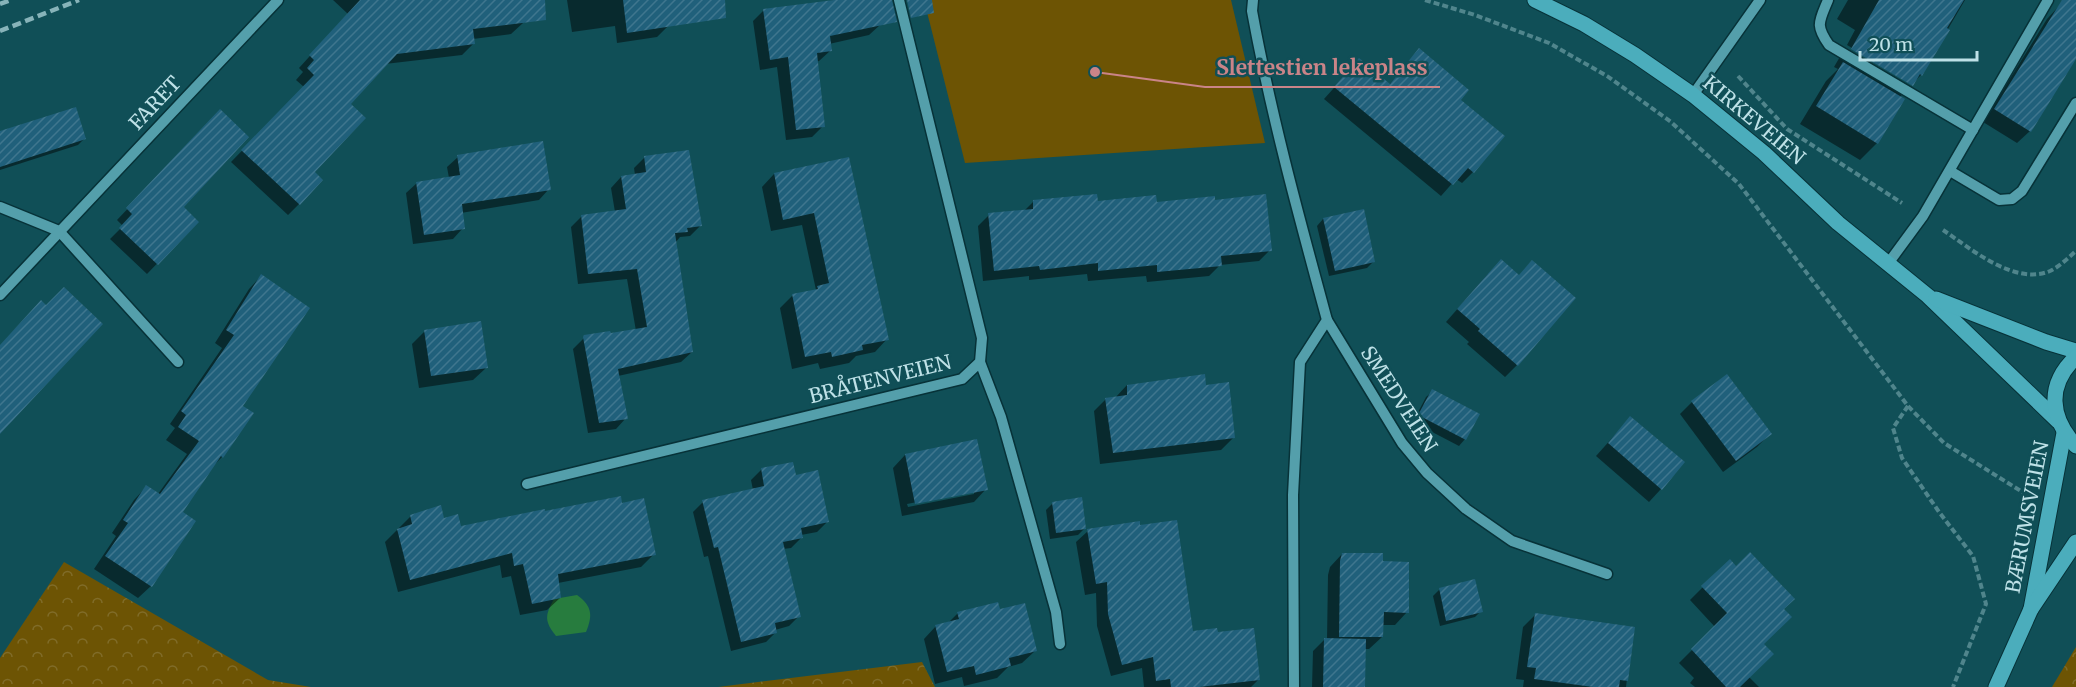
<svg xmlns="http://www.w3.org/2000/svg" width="2076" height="687" font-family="Merriweather,serif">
	<defs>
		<pattern id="forest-crowns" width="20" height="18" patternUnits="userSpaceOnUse" patternTransform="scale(1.5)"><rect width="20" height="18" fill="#6d5404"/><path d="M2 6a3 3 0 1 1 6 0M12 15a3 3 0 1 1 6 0" fill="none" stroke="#806c29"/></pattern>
		<pattern id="building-hatch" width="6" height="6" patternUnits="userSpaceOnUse" patternTransform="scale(1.5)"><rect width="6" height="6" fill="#20607b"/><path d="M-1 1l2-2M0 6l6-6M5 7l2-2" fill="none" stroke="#3f768e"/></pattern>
	</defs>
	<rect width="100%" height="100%" fill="#104f57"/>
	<g fill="url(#forest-crowns)">
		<path d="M64 562 268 680 311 687H0V658Z"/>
		<path d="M2076 647V687H2052Z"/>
		<path d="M922 662 935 687H718Z"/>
	</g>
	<path fill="#6d5404" d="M924 0H1231L1265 143 965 163Z"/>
	<path fill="#277c3e" d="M577 595C592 606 593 615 586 632L556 636C544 621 545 615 554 599Z"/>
	<g fill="#0007" fill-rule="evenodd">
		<path d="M333 0H520L523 23 511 34 473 39 474 43 462 55 385 64 349 104 312 172 299 204 288 215 231 162 304 87 296 80 303 72 299 68 348 14Z"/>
		<path d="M567 0H663L668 26 657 37 617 43 615 26 572 32Z"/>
		<path d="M838 0H874L880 25 869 35 829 44 830 51 819 61 816 62 823 126 812 137 786 140 777 67 760 70 753 21 764 10Z"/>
		<path d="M1848 0H1965L1921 75 1911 85V83L1847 45 1855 30 1837 19Z"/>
		<path d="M2059 6 2076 17V56L2030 131 2017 143 1983 122 2047 19Z"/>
		<path d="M1845 48 1910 86 1900 97 1877 143 1860 160 1800 124 1826 81 1838 69 1834 67Z"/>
		<path d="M1419 50 1459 100 1473 172 1462 183 1456 179 1441 196 1324 99 1359 60 1389 85Z"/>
		<path d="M210 122 182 207 197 222 147 274 110 239 123 226 117 220Z"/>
		<path d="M0 133 84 139 78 145 0 170Z"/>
		<path d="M458 157 549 189 539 200 461 213 463 228 453 239 413 244 406 193 417 183 449 178 447 167Z"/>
		<path d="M645 157 701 225 690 236 680 237 675 243 692 352 681 362 618 376 626 418 616 429 588 433 573 349 585 337 636 331 627 279 578 284 571 227 582 216 615 212 611 188 621 177 635 175 634 168Z"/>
		<path d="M848 159 887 339 875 352 856 356 849 363 820 369 818 363 792 369 780 308 792 296 816 290 802 225 771 231 762 187 774 174Z"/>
		<path d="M1214 201 1270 250 1259 261 1220 265 1209 276 1147 282 1146 276 1088 281 1087 274 1029 280V276L983 281 978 226 989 215 1023 212 1033 202 1156 204Z"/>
		<path d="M1363 210 1374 261 1367 268 1329 276 1317 226 1323 219Z"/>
		<path d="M1488 274 1517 365 1505 377 1467 344 1469 342 1446 322Z"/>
		<path d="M261 276 241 406 252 414 222 457 210 469 181 512 151 586 138 598 94 569 116 536 112 533 134 500 146 487 158 494 187 454 166 440 175 428 170 424 222 348 215 343 249 289Z"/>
		<path d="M425 331 486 368 473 380 419 388 412 344Z"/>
		<path d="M1127 385 1204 387 1234 437 1221 450 1100 464 1094 411 1106 399 1115 398Z"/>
		<path d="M1433 391 1478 415 1465 439 1459 446 1413 422 1426 397Z"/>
		<path d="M1692 402 1770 434 1757 447 1723 472 1680 414Z"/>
		<path d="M1630 418 1661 489 1649 502 1596 456Z"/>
		<path d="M905 455 986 489 974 502 902 516 893 468ZM974 491V494L908 507 907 504Z"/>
		<path d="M761 470 794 477 827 522 817 532 801 535V538L791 548 783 549 799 616 789 626 775 630 776 632 766 642 731 651 708 556 704 557 693 512 703 502 753 490 751 480Z"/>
		<path d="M1053 503 1085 528 1078 535 1050 539 1046 510Z"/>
		<path d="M620 504 654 554 641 567 558 583 560 598 547 610 520 615 511 576 502 578 500 565 398 592 385 542 411 516 443 519 460 528 544 513Z"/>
		<path d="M1088 531 1191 633 1258 680 1251 687H1144L1142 668 1111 676 1097 626 1096 593 1085 595 1076 542Z"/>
		<path d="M1342 554 1382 563 1407 612 1395 625H1382V637L1369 649H1364V687H1312L1313 651 1324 640H1327L1328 575 1330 567Z"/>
		<path d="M1729 561 1763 644 1749 677 1759 687H1695L1690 683 1694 678 1679 663 1715 627 1690 600Z"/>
		<path d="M1439 590 1481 611 1475 617 1440 626 1433 596Z"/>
		<path d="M999 610 1035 651 1022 663 1008 667 997 678 964 686 962 677 935 684 924 639 936 626 948 623 958 613Z"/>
		<path d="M1535 615 1633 628 1626 687H1523L1524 680 1516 679 1523 627Z"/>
	</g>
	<g fill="url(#building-hatch)">
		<path d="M360 0H545L546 20 473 29 475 44 397 54 351 104 366 118 315 172 323 180 300 205 241 150 314 75 307 68 314 60 309 55Z"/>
		<path d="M623 0H725L726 18 627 33Z"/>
		<path d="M834 0H892L897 22 830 36 832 51 817 53 825 127 796 130 788 57 770 60 763 9Z"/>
		<path d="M907 0H932L934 13 911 18Z"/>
		<path d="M1879 0H1964L1947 28 1950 30 1922 76 1920 74 1913 86 1851 49Z"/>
		<path d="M2062 0H2076V59L2031 132 1994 109Z"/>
		<path d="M1419 48 1469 90 1461 100 1505 136 1474 173 1468 168 1453 185 1334 87 1359 58 1390 84Z"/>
		<path d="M1843 62 1905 99 1878 144 1816 106Z"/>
		<path d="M76 107 86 139 0 167V131Z"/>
		<path d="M220 109 249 137 184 207 199 222 158 265 119 228 132 214 126 208Z"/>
		<path d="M543 141 551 190 462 204 465 229 424 235 416 182 460 175 457 155Z"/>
		<path d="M689 150 702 226 687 228 688 232 675 233 693 352 618 369 628 419 599 423 583 337 584 335 610 331 611 333 647 327 637 269 588 274 581 215 626 209 621 176 646 172 644 156Z"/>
		<path d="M849 157 889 340 862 345 863 350 832 357 831 352 805 357 792 294 818 289 817 286 829 283 814 213 783 220 774 173Z"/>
		<path d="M1097 194 1098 201 1156 195 1157 202 1215 196V200L1266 194 1272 251 1221 256 1222 266 1157 272V265L1098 271V263L1040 270 1039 266 994 271 988 213 1033 209V200Z"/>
		<path d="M1364 209 1375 262 1335 271 1323 218Z"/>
		<path d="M1501 259 1519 275 1532 260 1576 298 1518 366 1478 331 1480 329 1457 309Z"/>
		<path d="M261 274 310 308 243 406 254 413 223 458 221 456 183 512 196 521 152 587 105 556 128 523 123 520 146 485 160 494 199 441 178 427 186 415 181 411 234 335 226 330Z"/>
		<path d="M64 287 103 324 0 434V345L41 300 46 305Z"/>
		<path d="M481 321 488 368 431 376 424 330Z"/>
		<path d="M1205 374 1206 385 1229 382 1235 438 1113 453 1105 398 1127 395V385Z"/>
		<path d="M1727 374 1772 434 1736 461 1691 401Z"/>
		<path d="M1432 389 1480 414 1466 440 1418 415Z"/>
		<path d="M1630 416 1685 462 1662 490 1608 443Z"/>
		<path d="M977 439 988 490 915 504 905 454Z"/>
		<path d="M793 462 796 475 818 470 829 522 801 528 803 538 783 542 801 617 775 623 777 633 741 642 718 547 714 548 702 500 764 486 761 468Z"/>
		<path d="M621 496 622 503 644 498 656 555 558 574 561 598 532 604 523 564 514 566 512 553 410 580 397 529 412 524 410 515 441 505 444 518 458 514 461 526 545 509V511Z"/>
		<path d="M1082 497 1086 529 1056 533 1052 502Z"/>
		<path d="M1177 520 1193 631 1217 628 1218 632 1254 628 1260 680 1199 687H1171L1170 679 1156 681 1153 657 1122 665 1108 614 1107 582 1096 584 1087 529 1140 521V525Z"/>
		<path d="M1750 552 1795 599 1784 609 1792 617 1764 644 1774 654 1740 687H1726L1691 649 1727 613 1701 586 1730 559 1736 566Z"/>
		<path d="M1342 553H1383V561L1409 562V613L1384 612 1383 637H1339L1340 561Z"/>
		<path d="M1475 579 1483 612 1446 621 1439 588Z"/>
		<path d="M998 602 1000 609 1025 603 1037 651 1009 658 1011 666 976 675 974 666 947 672 935 625 959 619 957 612Z"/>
		<path d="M1535 613 1635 627 1628 681 1620 680 1619 687H1593L1534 679 1536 668 1527 667Z"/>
		<path d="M1324 638 1366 639 1365 687H1323Z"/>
	</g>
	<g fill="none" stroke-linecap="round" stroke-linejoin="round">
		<g stroke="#073238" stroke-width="13">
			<g id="minor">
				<path d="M1253 0 1252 11C1271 115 1299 217 1327 320L1300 362 1293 495 1294 687"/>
				<path d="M1828 0C1819 22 1815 25 1829 45L1973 130"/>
				<path d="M1693 95 1760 0"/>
				<path d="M1950 171 1999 200 2012 199 2022 191 2076 103"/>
				<path d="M0 207 59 231 178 362"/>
				<path d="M1887 265 1923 216 2048 0"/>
				<path d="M0 295 278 0"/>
				<path d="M1327 320 1402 443 1427 473 1466 509 1512 541 1607 574"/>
				<path d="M980 362 1001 417 1056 612 1060 644"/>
				<path d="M527 484 962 379 980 362 982 338 899 0"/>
			</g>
		</g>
		<g stroke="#073238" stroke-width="17">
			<g id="major">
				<path d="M1535 0 1584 24 1635 55 1693 95 1764 153 1838 223 1928 296 2058 421"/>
				<path d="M1936 299 2046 342 2076 351"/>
				<path d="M2076 357C2046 385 2050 418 2076 446"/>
				<path d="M2031 609 2064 433"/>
				<path d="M1996 687 2031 609 2076 542"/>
			</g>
		</g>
		<g stroke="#50858c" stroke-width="4" stroke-dasharray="6 3" stroke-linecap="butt">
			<path d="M1425 0 1475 15 1549 43 1607 76 1671 122 1739 184 1908 406 1944 443 2024 493"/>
			<path d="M1738 76 1787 129 1902 203"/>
			<path d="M1943 230C1970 248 2014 286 2050 271 2059 267 2069 257 2076 251"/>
			<path d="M1908 406 1893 428 1902 458 1939 512 1973 556 1986 604 1953 687"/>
		</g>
		<use href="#minor" stroke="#549fab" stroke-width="10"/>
		<use href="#major" stroke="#4badbc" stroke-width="15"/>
		<g stroke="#87b3b9" stroke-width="4.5" stroke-dasharray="9 4.5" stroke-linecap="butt">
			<path d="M0 4 11 0"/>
			<path d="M0 31 79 0"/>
		</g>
	</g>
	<g text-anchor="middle" stroke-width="5" stroke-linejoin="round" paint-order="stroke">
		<g font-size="20" fill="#bee1e7" stroke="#104f57">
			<text transform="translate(155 103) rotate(-47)" y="7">FARET</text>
			<text transform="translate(1754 120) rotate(40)" y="7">KIRKEVEIEN</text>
			<text transform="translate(880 379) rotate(-14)" y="7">BRÅTENVEIEN</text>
			<text transform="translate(1399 399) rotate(57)" y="7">SMEDVEIEN</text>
			<text transform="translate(2027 517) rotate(-79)" y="7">BÆRUMSVEIEN</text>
		</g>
	</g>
	<path fill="none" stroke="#ca8488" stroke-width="2" d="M1095 72L1205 87H1440"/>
	<circle fill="#ca8488" stroke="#104f57" stroke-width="2" cx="1095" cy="72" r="6"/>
	<g font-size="21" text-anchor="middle" font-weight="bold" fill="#ca8488" stroke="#104f57" stroke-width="5" stroke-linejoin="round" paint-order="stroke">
		<text x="1322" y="75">Slettestien lekeplass</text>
	</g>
	<path d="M1860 51v9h117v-9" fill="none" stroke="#bee1e7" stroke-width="3"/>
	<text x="1869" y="51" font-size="18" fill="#bee1e7" stroke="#104f57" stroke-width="4.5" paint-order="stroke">20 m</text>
</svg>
